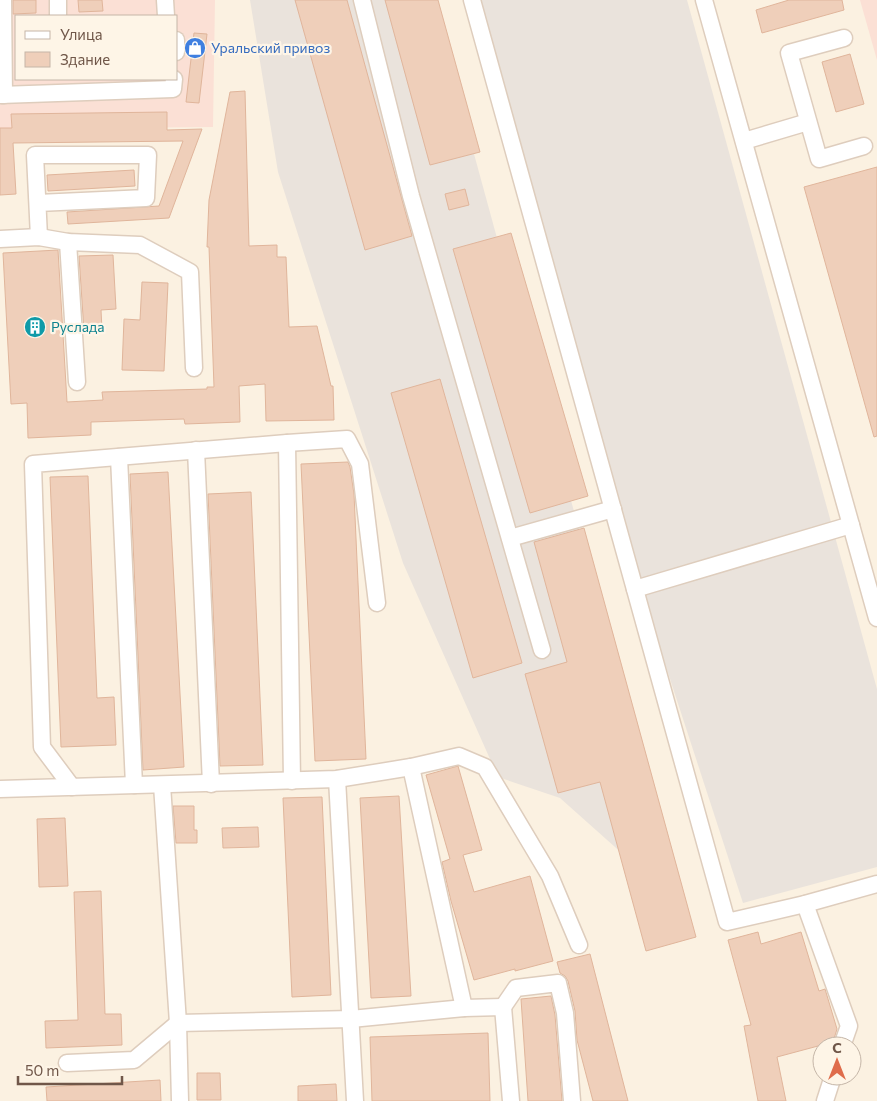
<svg xmlns="http://www.w3.org/2000/svg" width="877" height="1101" font-family="Commissioner,sans-serif">
	<rect width="100%" height="100%" fill="#fbf1e1"/>
	<g fill="#fbe0d5" fill-rule="evenodd">
		<path d="M0 0H215L213 127 0 129ZM16 16H176V79H16Z"/>
		<path d="M860 0H877V60Z"/>
	</g>
	<g fill="#eae3dc">
		<path d="M250 0H432L521 326 689 913 560 798 498 777 403 563 278 172Z"/>
		<path d="M465 0H687L877 689V867L743 903 571 375Z"/>
	</g>
	<g fill="#efcfba" stroke="#e0b59b">
		<path d="M13 0H36V13L13 14Z"/>
		<path d="M78 0H102L103 11 79 12Z"/>
		<path d="M295 0H347L412 236 365 250Z"/>
		<path d="M385 0H438L480 152 430 165Z"/>
		<path d="M789 0H842L844 10 762 33 756 10Z"/>
		<path d="M194 33 207 34 199 103 186 102Z"/>
		<path d="M850 54 864 104 836 112 822 62Z"/>
		<path d="M245 91 249 246 277 245V257H286L289 327 317 326 331 386H333L334 420 266 421 265 384 239 386 240 422 185 424 184 419 91 422V435L28 438 27 403 11 404 3 253 58 250 67 402 103 400 102 392 207 389V387H214L209 247H207L209 200 230 92Z"/>
		<path d="M167 112V130L202 129 169 218 68 224 67 212 159 206 183 141 13 143 16 194 0 195V128H12L11 114Z"/>
		<path d="M877 167V436L874 437 804 187Z"/>
		<path d="M134 170 135 186 48 191 47 175Z"/>
		<path d="M465 189 469 205 449 210 445 194Z"/>
		<path d="M511 233 588 496 530 513 453 249Z"/>
		<path d="M113 255 116 309 101 310 102 330 84 331 79 256Z"/>
		<path d="M142 282 168 283 164 371 122 370 124 319 140 320Z"/>
		<path d="M440 379 522 663 473 678 391 393Z"/>
		<path d="M348 462 350 467 354 494 366 759 315 761 301 464Z"/>
		<path d="M168 472 184 767 143 770 130 474Z"/>
		<path d="M88 476 97 698 114 697 116 745 61 747 50 477Z"/>
		<path d="M251 492 263 765 220 766 208 494Z"/>
		<path d="M584 528 696 937 646 951 600 782 558 793 525 674 567 662 534 542Z"/>
		<path d="M458 766 482 850 463 855 474 892 530 876 553 961 515 971V969L474 980 451 901 442 862 450 859 426 775Z"/>
		<path d="M399 796 411 996 371 998 360 798Z"/>
		<path d="M322 797 331 995 292 997 283 798Z"/>
		<path d="M173 806H194V830H197V843H176Z"/>
		<path d="M65 818 68 886 39 887 37 819Z"/>
		<path d="M258 827 259 847 223 848 222 828Z"/>
		<path d="M101 891 105 1014H121L122 1045 46 1048 45 1021 78 1020 74 892Z"/>
		<path d="M758 932 761 944 801 932 819 991 825 989 837 1029 833 1042 777 1057 786 1101H758L744 1026 751 1025 728 940Z"/>
		<path d="M590 954 628 1101H593L577 1040 575 1011 568 981 565 976 560 973 557 962Z"/>
		<path d="M551 996 555 1015 562 1101H528L521 999Z"/>
		<path d="M488 1033 490 1101H372L370 1037Z"/>
		<path d="M197 1073H220L221 1100H197Z"/>
		<path d="M160 1080 161 1101H47L46 1087Z"/>
		<path d="M336 1084 337 1101H298V1086Z"/>
	</g>
	<g fill="none" stroke-linecap="round" stroke-linejoin="round">
		<g stroke="#decdbd" stroke-width="19">
			<g id="minor">
				<path d="M3 0 4 95"/>
				<path d="M58 0V16"/>
				<path d="M165 0 166 16"/>
				<path d="M362 0 411 196 542 650"/>
				<path d="M472 0 727 922 805 904 877 884"/>
				<path d="M704 0 877 618"/>
				<path d="M844 38 789 53 819 159 864 146"/>
				<path d="M176 40V52"/>
				<path d="M0 95 173 89 174 79"/>
				<path d="M744 141 808 122"/>
				<path d="M38 203 146 198 148 155H35L39 237"/>
				<path d="M0 239 39 237 68 242 140 245 190 272 194 368"/>
				<path d="M68 242 77 382"/>
				<path d="M287 443 292 781"/>
				<path d="M196 450 211 784"/>
				<path d="M119 457 134 785"/>
				<path d="M510 538 613 509"/>
				<path d="M635 589 851 525"/>
				<path d="M411 767 464 1008"/>
				<path d="M337 779 355 1101"/>
				<path d="M162 785 178 1023 180 1101"/>
				<path d="M72 787 42 747 33 464 287 443 347 439 360 464 377 603"/>
				<path d="M0 789 337 779 411 767 459 756 485 767 550 876 579 945"/>
				<path d="M805 904 849 1026 842 1046"/>
				<path d="M503 1007 516 988 558 983 565 1013 572 1101"/>
				<path d="M67 1063 134 1060 178 1023 351 1019 464 1008 503 1007 511 1101"/>
				<path d="M825 1101 833 1076"/>
			</g>
		</g>
		<use href="#minor" stroke="#fff" stroke-width="16"/>
	</g>
	<defs>
		<g id="shop-disc" transform="scale(1.125)"><circle r="9.5" fill="#3f7fe0" stroke="#fef5e7"/><path d="M-5-2.5h2.3a2.7 3.5 0 0 1 5.4 0H5L5.5 6h-11ZM-1.5-2.5h3a1.5 2.3 0 0 0-3 0Z" fill="#fff"/></g>
		<g id="building-disc" transform="scale(1.125)"><circle r="9.5" fill="#0f9aa8" stroke="#fef5e7"/><path d="M-4-6H4V6H1V3H-1V6H-4ZM-2.5-4.3h1.7v1.8h-1.7ZM.8-4.3h1.7v1.8H.8ZM-2.5-1h1.7V.8h-1.7ZM.8-1h1.7V.8H.8Z" fill="#fff"/></g>
	</defs>
	<g fill-rule="evenodd">
		<use href="#shop-disc" x="195" y="48"/>
		<use href="#building-disc" x="35" y="327"/>
	</g>
	<g text-anchor="middle" stroke-width="4.5" stroke-linejoin="round" paint-order="stroke">
		<g font-size="14" fill="#366cbe" stroke="#fef5e7" text-anchor="start">
			<text x="211" y="53">Уральский привоз</text>
		</g>
		<g font-size="14" fill="#0d838f" stroke="#fef5e7" text-anchor="start">
			<text x="51" y="332">Руслада</text>
		</g>
	</g>
	<rect x="15" y="15" width="162" height="65" fill="#fef5e7" stroke="#c5b6a8"/>
	<rect x="25" y="31" width="25" height="8" fill="#ffffff" stroke="#c5b6a8"/>
	<text x="60" y="40" font-size="15" fill="#705749">Улица</text>
	<rect x="25" y="52" width="25" height="15" fill="#efcfba" stroke="#c5b6a8"/>
	<text x="60" y="65" font-size="15" fill="#705749">Здание</text>
	<g transform="translate(837 1061)"><circle r="24" fill="#fef5e7" stroke="#c5b6a8"/>
	<path d="M0-4L9 19L0 12L-9 19Z" fill="#df6c4b"/>
	<text y="-8" font-size="14" font-weight="bold" text-anchor="middle" fill="#705749">С</text>
	</g>
	<path d="M18 1076v8h104v-8" fill="none" stroke="#705749" stroke-width="2.5"/>
	<text x="25" y="1076" font-size="15" fill="#705749" stroke="#fef5e7" stroke-width="4" paint-order="stroke">50 m</text>
</svg>
